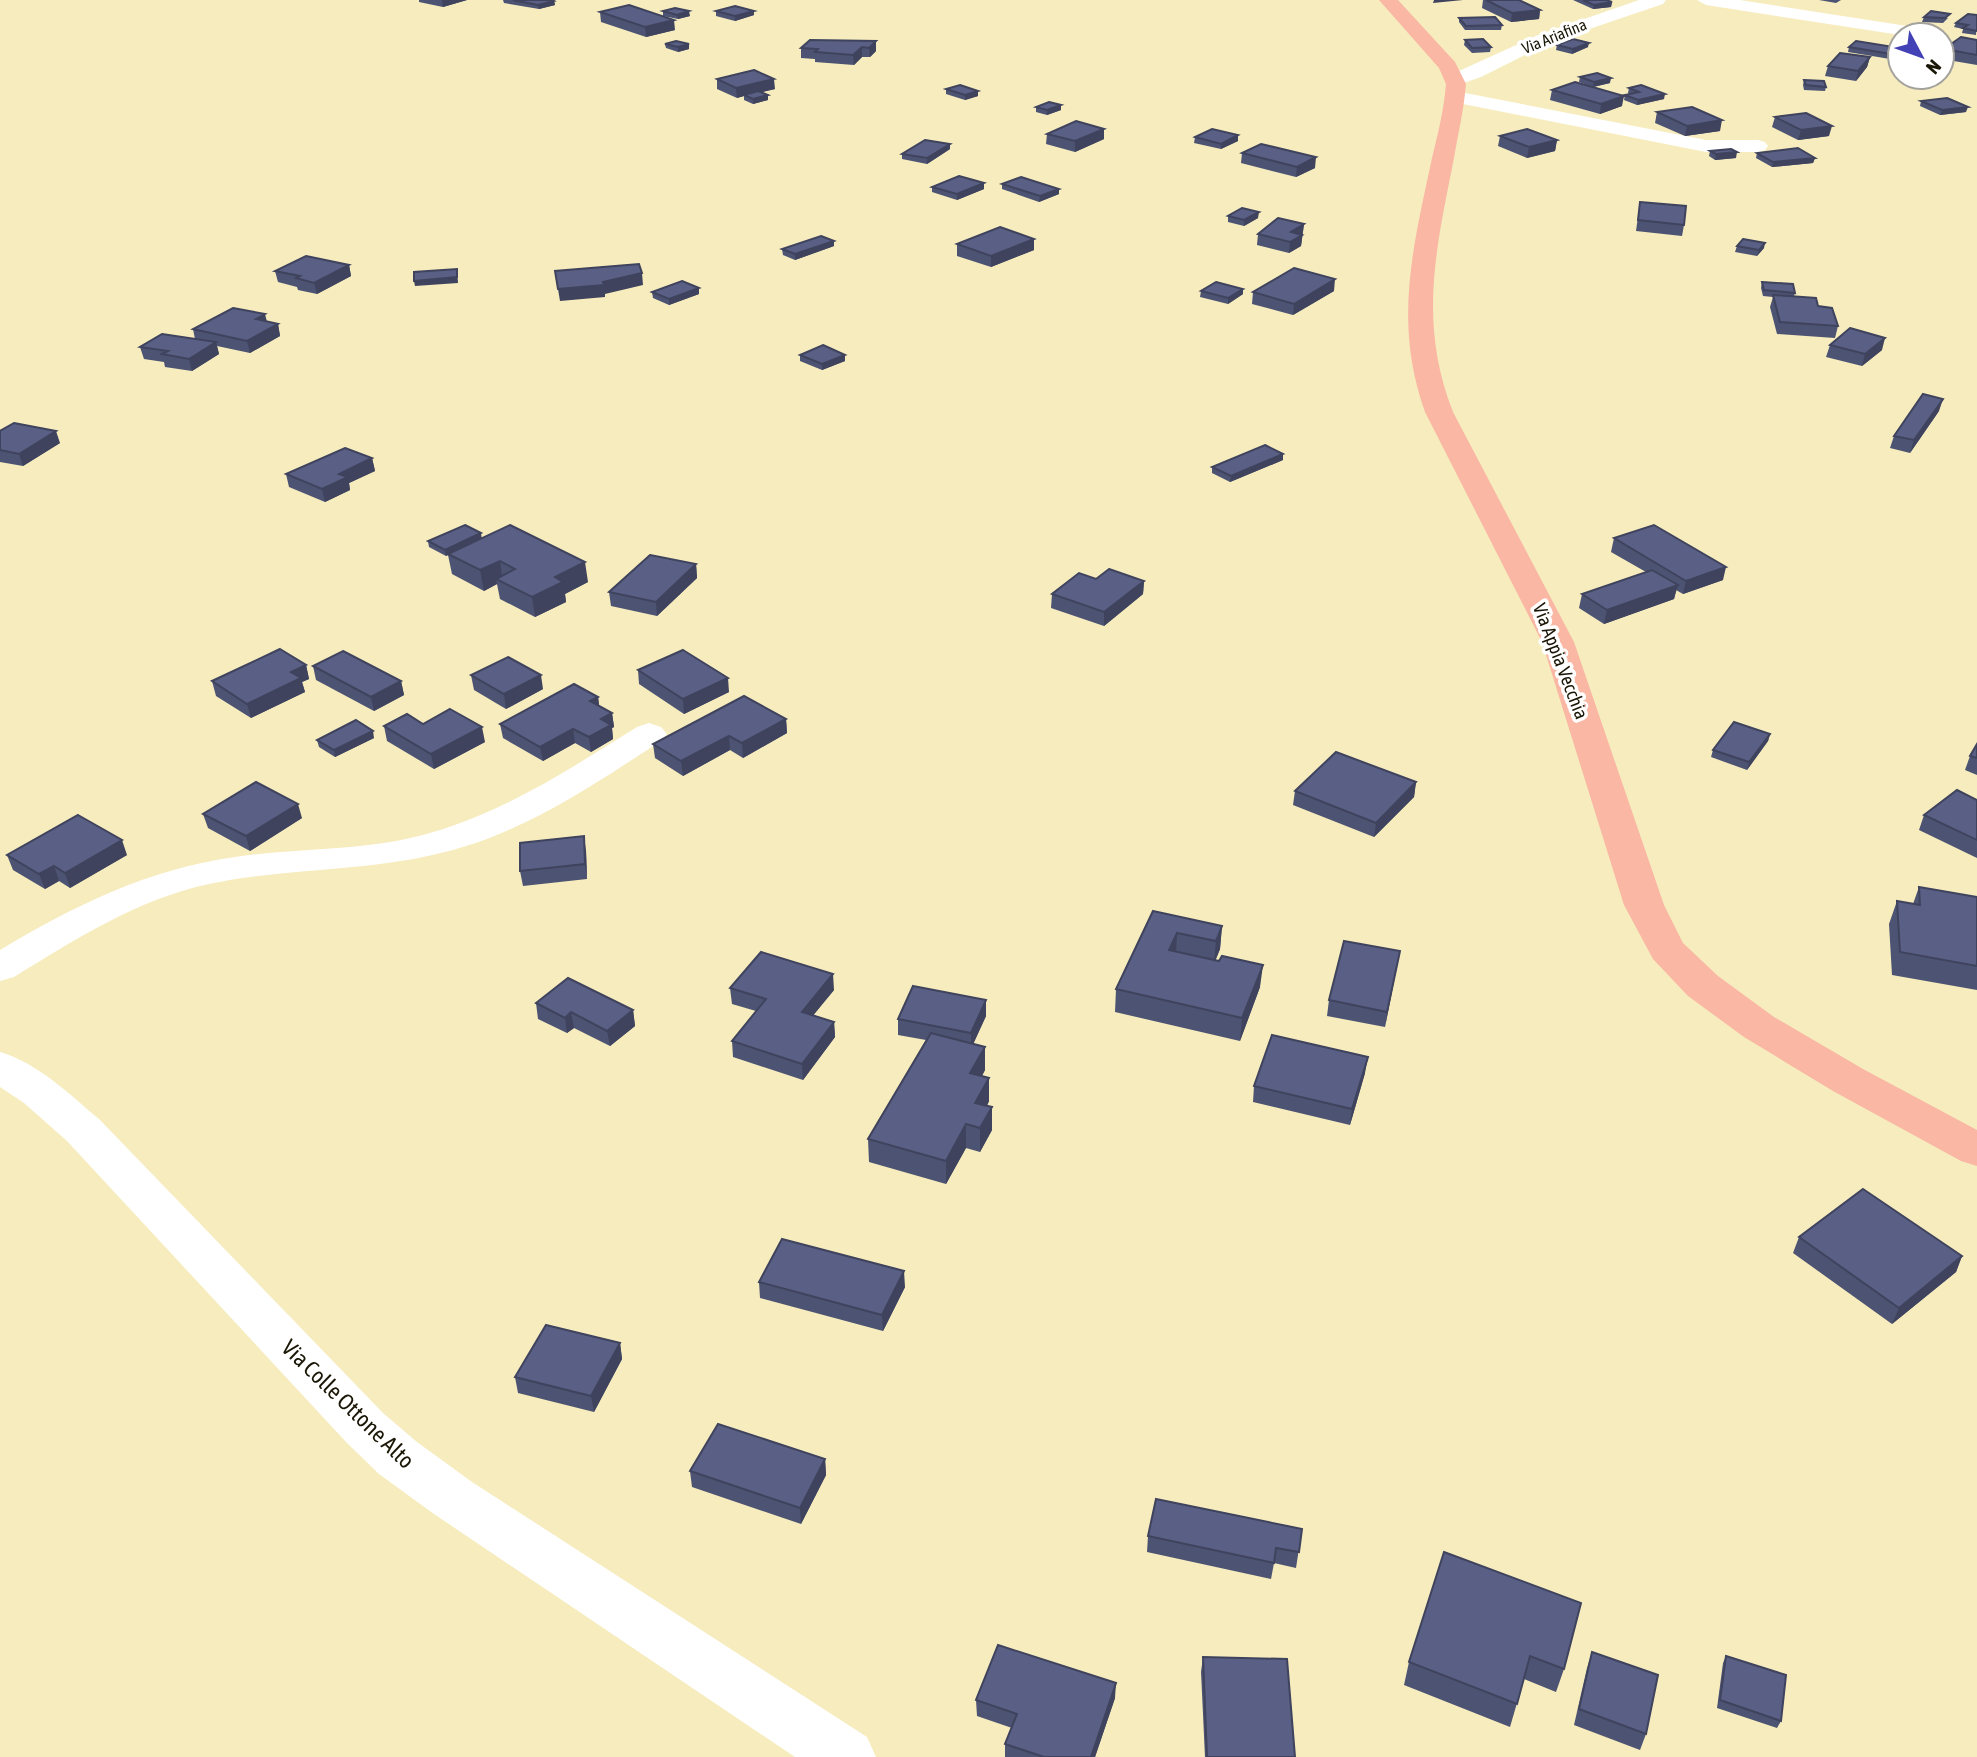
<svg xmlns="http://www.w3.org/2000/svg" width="1977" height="1757" font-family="'Asap Condensed',sans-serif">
	<rect width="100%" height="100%" fill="#f6ecbe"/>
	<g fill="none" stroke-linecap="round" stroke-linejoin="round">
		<g fill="#fff" fill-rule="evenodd">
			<path d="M1639 0H1666L1663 4 1551 42 1481 77 1455 86 1445 80 1448 76 1538 35Z"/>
			<path d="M1697 0H1740L1933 30 1942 35H1900L1706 5Z"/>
			<path d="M1455 91 1706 140H1758L1765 142 1768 146 1765 150 1758 152H1706L1448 101 1445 97Z"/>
			<path d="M649 723 661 727 667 734 661 741C599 781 537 824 466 846 382 873 295 866 209 884 138 899 76 939 14 977L0 981V950C74 906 148 869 235 857 296 848 359 851 419 836 499 816 568 770 637 727Z"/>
			<path d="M0 1052C38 1063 69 1094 99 1119L383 1413 417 1442 472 1482 867 1737 876 1757H795L434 1514 379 1474 347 1443 67 1141 24 1103 0 1087Z"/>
		</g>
		<path fill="#f9b7a4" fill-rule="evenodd" d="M1379 0H1398L1455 62 1466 84C1464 109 1458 134 1454 158 1436 249 1418 323 1453 412L1574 642 1664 905 1683 943 1718 976 1774 1017 1863 1069 1977 1130V1166L1961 1161 1833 1091 1744 1037 1688 996 1653 959 1624 905 1542 642 1425 412C1393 322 1413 248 1432 158 1438 134 1444 109 1446 84L1439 68Z"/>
	</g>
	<g fill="#4d5372">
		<path d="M419 0H467L443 7 419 2Z"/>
		<path d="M503 0H552L554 1 555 5 539 9 504 3Z"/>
		<path d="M1483 0H1519L1540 10 1539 19 1511 22 1482 8Z"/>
		<path d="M1573 0H1606L1612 2 1611 7 1593 9Z"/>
		<path d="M1819 0H1841L1836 3Z"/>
		<path d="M663 11 690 16 678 19 663 16Z"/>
		<path d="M716 11H754V15L735 21 716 16Z"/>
		<path d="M600 12 675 30 646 37 601 22Z"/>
		<path d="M1977 15 1976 35 1962 33 1963 29 1954 27 1956 23Z"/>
		<path d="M1924 17 1948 18 1943 23 1922 22Z"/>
		<path d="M1459 18 1502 25 1501 30H1465L1459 22Z"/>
		<path d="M1465 40 1491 47 1490 52 1472 53 1464 45Z"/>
		<path d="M1977 40V65L1942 59 1944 49Z"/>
		<path d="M876 41V51L870 57H862L854 65 815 62V59L801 58V48Z"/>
		<path d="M665 44 689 49 678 52 666 48Z"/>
		<path d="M1557 45 1588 47 1572 54 1556 50Z"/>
		<path d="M1849 47 1900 48 1896 60 1848 52Z"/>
		<path d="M1870 57 1867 67 1856 81 1825 76 1828 66Z"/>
		<path d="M1580 77 1610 83 1593 87 1579 82Z"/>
		<path d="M717 79 775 89 761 92 768 95V100L753 104 744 100V96L737 98 717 89Z"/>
		<path d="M1804 80 1826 87 1825 91 1804 90 1803 85Z"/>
		<path d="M1629 88 1664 99 1637 105 1624 100 1625 95 1630 94 1628 93Z"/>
		<path d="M946 89 978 91V96L965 100 946 94Z"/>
		<path d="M1552 90 1622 106 1600 114 1550 100Z"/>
		<path d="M1921 101 1966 112 1940 115 1920 106Z"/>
		<path d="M1036 107 1061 110 1047 115 1036 112Z"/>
		<path d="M1657 112 1720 131 1685 136 1655 123Z"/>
		<path d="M1775 117 1829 136 1798 140 1772 127Z"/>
		<path d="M1047 134 1104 139 1075 152 1046 144Z"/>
		<path d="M1238 135V141L1221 149 1194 143 1195 137Z"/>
		<path d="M1500 136 1557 140 1555 151 1527 158 1498 146Z"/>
		<path d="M950 149 927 164 902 159V154Z"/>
		<path d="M1710 151 1736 158 1715 160 1709 156Z"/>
		<path d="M1242 153 1315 168 1296 177 1241 163Z"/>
		<path d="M1757 153 1815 158 1813 163 1772 167 1756 158Z"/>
		<path d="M1002 184 1059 194 1039 202 1002 189Z"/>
		<path d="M932 187 984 189 957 200 932 192Z"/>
		<path d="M1640 202 1684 225 1682 236 1636 231Z"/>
		<path d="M1228 216 1258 218 1244 226 1228 222Z"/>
		<path d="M1304 224 1301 246 1289 253 1257 245 1258 234Z"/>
		<path d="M1034 239V250L991 267 957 256V244Z"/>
		<path d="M834 246 795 260 783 255 782 249Z"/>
		<path d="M1737 246 1764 248 1757 256 1735 252Z"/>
		<path d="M349 265 351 276 317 294 298 290 297 287 278 282 275 271Z"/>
		<path d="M1762 282 1795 293 1794 296 1818 306 1838 326 1835 338 1777 334 1770 307 1773 297 1763 296 1761 288Z"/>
		<path d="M699 288V294L669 305 653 298 652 292Z"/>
		<path d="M1201 291 1243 294 1228 304 1200 297Z"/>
		<path d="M1334 291 1293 315 1252 304 1253 292Z"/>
		<path d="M267 322 278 324 280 336 250 353 217 346 219 354 192 371 165 367 164 362 144 359 140 347 195 339 193 329Z"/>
		<path d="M1830 345 1882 350 1862 366 1826 357Z"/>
		<path d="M800 355H845V361L822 370 800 361Z"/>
		<path d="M1939 411 1910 453 1890 448 1894 436Z"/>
		<path d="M0 431 60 443 23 466 0 462Z"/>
		<path d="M372 458 375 471 349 483 350 490 325 502 289 487 286 474Z"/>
		<path d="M1283 460 1230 482 1212 473V467Z"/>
		<path d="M482 538 588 582 565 594 566 602 535 617 500 599 497 584 484 591 452 574 448 555 446 556 429 547 428 541Z"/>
		<path d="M1614 538 1723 580 1683 594 1676 590 1674 599 1604 624 1579 608 1582 594 1646 572 1611 552Z"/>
		<path d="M696 564 697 578 657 616 611 606 609 592Z"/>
		<path d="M1096 579 1144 581 1143 594 1104 626 1051 608 1052 594Z"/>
		<path d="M306 665 309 679 302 682 305 692 251 718 216 696 212 681Z"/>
		<path d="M313 666 401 681 404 695 374 711 316 680Z"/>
		<path d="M638 670 729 692 684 714 639 684Z"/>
		<path d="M471 675 543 689 506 709 474 690Z"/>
		<path d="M598 697 599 706 612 713 614 727 612 728 613 739 591 752 575 743 543 761 503 738 500 724Z"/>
		<path d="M786 719 787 733 743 758 730 750 683 776 655 758 653 744Z"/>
		<path d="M384 726 485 742 434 769 387 741Z"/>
		<path d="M1770 734 1768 741 1747 770 1711 757 1713 750Z"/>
		<path d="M374 738 335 757 319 747 317 740Z"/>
		<path d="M1977 744V775L1965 770 1970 756Z"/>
		<path d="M1416 782 1414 797 1374 837 1293 805 1295 791Z"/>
		<path d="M1977 800V858L1919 830 1924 815Z"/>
		<path d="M203 814 302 818 250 851 208 828Z"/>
		<path d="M586 851 587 879 523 886 520 871Z"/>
		<path d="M7 855H127L70 888 59 881 45 889 13 870Z"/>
		<path d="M1919 887 1977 897V990L1892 975 1889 924 1897 901 1913 904Z"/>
		<path d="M1153 911 1222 926 1220 949 1215 961 1260 987 1240 1041 1115 1012 1116 989Z"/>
		<path d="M1397 966 1385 1027 1327 1016 1329 1000Z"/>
		<path d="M730 988 834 990 813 1015 834 1022 835 1037 803 1080 733 1057 732 1041 756 1011 732 1004Z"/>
		<path d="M986 1000V1016L973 1044 985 1070 982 1076 989 1101 987 1106 992 1107V1130L980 1152 966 1148 946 1184 869 1162 868 1139 926 1040 898 1035V1019Z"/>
		<path d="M536 1003 633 1010 635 1026 610 1046 574 1028 567 1033 538 1019Z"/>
		<path d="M1365 1073 1350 1125 1253 1102 1254 1086Z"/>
		<path d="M1799 1237 1962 1256 1956 1272 1892 1324 1793 1253Z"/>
		<path d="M759 1282 905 1287 883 1331 760 1298Z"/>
		<path d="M620 1343 622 1359 594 1412 518 1393 515 1377Z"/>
		<path d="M825 1459 826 1475 801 1524 692 1487 690 1471Z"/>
		<path d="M1302 1529 1296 1568 1274 1563 1271 1579 1147 1552 1148 1536Z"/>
		<path d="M1444 1552 1564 1669 1556 1692 1524 1679 1510 1727 1404 1685 1409 1662Z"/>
		<path d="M1592 1652 1646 1734 1640 1750 1574 1725 1587 1668Z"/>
		<path d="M1726 1656 1781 1721 1777 1728 1717 1708 1723 1663Z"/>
		<path d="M1203 1657 1295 1757H1205L1201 1672Z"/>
		<path d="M1115 1698 1095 1757H1005V1744L1012 1728 977 1716 976 1700Z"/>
	</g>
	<g fill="#3f435d">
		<path d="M442 0H467L443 7Z"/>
		<path d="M1434 0H1463L1433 3Z"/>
		<path d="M554 1 555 5 539 9 538 5Z"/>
		<path d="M1612 2 1611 7 1593 9 1594 5Z"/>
		<path d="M1540 10 1539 19 1511 22 1512 13Z"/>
		<path d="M689 11 690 16 678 19 677 15Z"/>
		<path d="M754 11V15L735 21V16Z"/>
		<path d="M674 20 675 30 646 37 645 27Z"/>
		<path d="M876 41V51L870 57 869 48Z"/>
		<path d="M1589 43 1588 47 1572 54 1573 49Z"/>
		<path d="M689 44V49L678 52V47Z"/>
		<path d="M862 47V57L854 65 853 55Z"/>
		<path d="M1870 57 1867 67 1856 81 1858 71Z"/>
		<path d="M1611 78 1610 83 1593 87 1594 82Z"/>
		<path d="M774 79 775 89 746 96 744 95V96L737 98 736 88Z"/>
		<path d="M978 91V96L965 100V95Z"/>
		<path d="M1665 94 1664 99 1637 105 1638 100Z"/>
		<path d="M768 95V100L753 104V99Z"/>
		<path d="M1624 96 1622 106 1600 114 1601 104Z"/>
		<path d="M1061 105V110L1047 115V110Z"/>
		<path d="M1968 107 1966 112 1940 115 1942 110Z"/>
		<path d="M1722 120 1720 131 1685 136 1687 126Z"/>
		<path d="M1832 126 1829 136 1798 140 1801 130Z"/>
		<path d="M1104 129V139L1075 152V141Z"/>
		<path d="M1238 135V141L1221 149V144Z"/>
		<path d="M1557 140 1555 151 1527 158 1529 147Z"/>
		<path d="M950 144V149L927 164V158Z"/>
		<path d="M1737 152 1736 158 1715 160 1716 154Z"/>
		<path d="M1316 157 1315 168 1296 177 1297 167Z"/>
		<path d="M1815 158 1813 163 1772 167 1773 162Z"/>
		<path d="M984 183V189L957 200V194Z"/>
		<path d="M1059 189V194L1039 202 1040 196Z"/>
		<path d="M1259 212 1258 218 1244 226V220Z"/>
		<path d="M1304 224 1301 246 1289 253 1291 232Z"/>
		<path d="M1034 239V250L991 267V256Z"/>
		<path d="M834 241V246L795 260V254Z"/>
		<path d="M1765 243 1764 248 1757 256 1759 250Z"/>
		<path d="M349 265 351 276 317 294 314 283Z"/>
		<path d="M457 269 458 283 415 286 414 281Z"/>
		<path d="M642 273 643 285 605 294V297L560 301 558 289 603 282Z"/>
		<path d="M1335 279 1334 291 1293 315 1294 304Z"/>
		<path d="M699 288V294L669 305V299Z"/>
		<path d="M1243 289V294L1228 304V298Z"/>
		<path d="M265 314 268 326 256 319Z"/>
		<path d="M278 324 280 336 250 353 247 341Z"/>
		<path d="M1885 338 1882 350 1862 366 1865 354Z"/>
		<path d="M216 342 219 354 192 371 189 359Z"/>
		<path d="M845 355V361L822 370V364Z"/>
		<path d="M1943 399 1939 411 1910 453 1914 440Z"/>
		<path d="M56 431 60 443 23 466 19 454Z"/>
		<path d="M1283 454V460L1230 482 1231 476Z"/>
		<path d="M372 458 375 471 349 483 350 490 325 502 322 489 339 474Z"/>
		<path d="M481 533 482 540 448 554V555L446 556 445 550Z"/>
		<path d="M500 561 503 582 496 579 497 584 484 591 480 570Z"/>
		<path d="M585 562 588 582 565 594 566 602 535 617 532 597 555 577Z"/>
		<path d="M696 564 697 578 657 616 656 602Z"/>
		<path d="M1726 567 1723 580 1683 594 1686 581Z"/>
		<path d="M1144 581 1143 594 1104 626V612Z"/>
		<path d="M1678 585 1674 599 1604 624 1607 610Z"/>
		<path d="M306 665 309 679 302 682 305 692 251 718 247 704 291 672Z"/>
		<path d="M541 675 543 689 506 709 504 694Z"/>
		<path d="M728 678 729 692 684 714 683 699Z"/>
		<path d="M401 681 404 695 374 711 371 697Z"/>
		<path d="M598 697 600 711 590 701Z"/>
		<path d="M612 713 614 727 612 728 613 739 591 752 589 737 601 719Z"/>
		<path d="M786 719 787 733 743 758 742 743Z"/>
		<path d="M482 727 485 742 434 769 431 754Z"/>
		<path d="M573 729 575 743 543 761 540 747Z"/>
		<path d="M373 731 374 738 335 757 334 750Z"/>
		<path d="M1770 734 1768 741 1747 770 1749 762Z"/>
		<path d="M729 736 730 750 683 776 681 761Z"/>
		<path d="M1416 782 1414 797 1374 837 1376 823Z"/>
		<path d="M298 804 302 818 250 851 246 836Z"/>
		<path d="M584 836 586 851 587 879 585 864Z"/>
		<path d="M122 840 127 855 70 888 65 873Z"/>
		<path d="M54 866 59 881 45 889 39 874Z"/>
		<path d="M1222 926 1220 949 1214 964 1216 941Z"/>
		<path d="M1177 933 1176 955 1169 950Z"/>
		<path d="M1400 951 1397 966 1385 1027 1387 1012Z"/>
		<path d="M1263 965 1260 987 1240 1041 1242 1018Z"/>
		<path d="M833 974 834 990 803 1028 802 1012Z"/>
		<path d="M986 1000V1016L971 1049V1033Z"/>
		<path d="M633 1010 635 1026 610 1046 607 1031Z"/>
		<path d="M571 1012 574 1028 567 1033 565 1018Z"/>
		<path d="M834 1022 835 1037 803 1080 802 1064Z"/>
		<path d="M985 1047V1070L970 1097V1073Z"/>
		<path d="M1368 1057 1365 1073 1350 1125 1352 1109Z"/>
		<path d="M989 1078V1101L976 1126 975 1103Z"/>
		<path d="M992 1107V1130L980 1152V1128Z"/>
		<path d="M966 1124V1148L946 1184V1161Z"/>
		<path d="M1962 1256 1956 1272 1892 1324 1899 1308Z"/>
		<path d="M904 1271 905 1287 883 1331 882 1315Z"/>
		<path d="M620 1343 622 1359 594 1412 591 1396Z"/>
		<path d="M825 1459 826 1475 801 1524 800 1508Z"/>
		<path d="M1116 1683 1115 1698 1095 1757H1091Z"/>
	</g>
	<g fill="#5a6085" stroke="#3f435d" stroke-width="2">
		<path d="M513 0H552L554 1 538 5Z"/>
		<path d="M1486 0H1519L1540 10 1512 13Z"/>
		<path d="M1583 0H1606L1612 2 1594 5Z"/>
		<path d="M629 5 674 20 645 27 600 12Z"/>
		<path d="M735 6 754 11 735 16 716 11Z"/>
		<path d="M675 8 689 11 677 15 663 11Z"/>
		<path d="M1931 11 1950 14 1945 18 1924 17Z"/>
		<path d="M1968 14 1977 15V31L1963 28 1968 25 1956 23Z"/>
		<path d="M1495 17 1502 25 1466 26 1459 18Z"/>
		<path d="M1911 29 1926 32 1923 35H1903Z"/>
		<path d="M1961 37 1977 40V55L1944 49Z"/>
		<path d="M1483 39 1491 47 1472 48 1465 40Z"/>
		<path d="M1573 39 1589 43 1573 49 1557 45Z"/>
		<path d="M810 40 876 41 869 48 862 47 853 55 815 52 818 49 801 48Z"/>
		<path d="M676 41 689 44 678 47 665 44Z"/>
		<path d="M1856 41 1900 48V53L1897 55 1849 47Z"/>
		<path d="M1840 53 1870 57 1858 71 1828 66Z"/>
		<path d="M754 70 774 79 736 88 717 79Z"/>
		<path d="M1597 73 1611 78 1594 82 1580 77Z"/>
		<path d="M1804 80 1824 81 1826 87 1806 85Z"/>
		<path d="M1575 82 1624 96 1601 104 1552 90Z"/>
		<path d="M960 85 978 91 965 95 946 89Z"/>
		<path d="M1641 85 1665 94 1638 100 1625 95 1639 92 1629 88Z"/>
		<path d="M758 91 768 95 753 99 744 95Z"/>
		<path d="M1947 98 1968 107 1942 110 1921 101Z"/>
		<path d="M1049 102 1061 105 1047 110 1036 107Z"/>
		<path d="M1692 107 1722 120 1687 126 1657 112Z"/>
		<path d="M1806 113 1832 126 1801 130 1775 117Z"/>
		<path d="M1076 121 1104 129 1075 141 1047 134Z"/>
		<path d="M1212 129 1238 135 1221 144 1195 137Z"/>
		<path d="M1527 129 1557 140 1529 147 1500 136Z"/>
		<path d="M925 140 950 144 927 158 902 154Z"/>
		<path d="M1261 144 1316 157 1297 167 1242 153Z"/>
		<path d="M1798 148 1815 158 1773 162 1757 153Z"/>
		<path d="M1731 149 1737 152 1716 154 1710 151Z"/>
		<path d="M959 176 984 183 957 194 932 187Z"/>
		<path d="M1021 177 1059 189 1040 196 1002 184Z"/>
		<path d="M1640 202 1686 206 1684 225 1638 220Z"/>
		<path d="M1242 208 1259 212 1244 220 1228 216Z"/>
		<path d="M1278 218 1304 224 1291 232 1302 235 1290 242 1258 234Z"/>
		<path d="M1000 227 1034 239 991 256 957 244Z"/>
		<path d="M821 236 834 241 795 254 782 249Z"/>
		<path d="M1743 239 1765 243 1759 250 1737 246Z"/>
		<path d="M306 256 349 265 314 283 296 278 300 276 275 271Z"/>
		<path d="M639 264 642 273 603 282 604 285 558 289 555 271Z"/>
		<path d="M1294 268 1335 279 1294 304 1253 292Z"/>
		<path d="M457 269V277L414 281V272Z"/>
		<path d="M682 281 699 288 669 299 652 292Z"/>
		<path d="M1216 282 1243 289 1228 298 1201 291Z"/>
		<path d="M1762 282 1793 284 1795 293 1764 290Z"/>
		<path d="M1773 295 1816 298 1818 306 1832 308 1838 326 1780 322Z"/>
		<path d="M233 308 265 314 256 319 278 324 247 341 193 329Z"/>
		<path d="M1850 328 1885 338 1865 354 1830 345Z"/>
		<path d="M162 334 216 342 189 359 162 354 168 351 140 347Z"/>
		<path d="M823 345 845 355 822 364 800 355Z"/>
		<path d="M1923 394 1943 399 1914 440 1894 436Z"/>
		<path d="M14 423 56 431 19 454 0 450V431Z"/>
		<path d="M1265 445 1283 454 1231 476 1212 467Z"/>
		<path d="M345 448 372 458 339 474 348 477 322 489 286 474Z"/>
		<path d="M465 525 481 533 445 550 428 541Z"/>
		<path d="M510 525 585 562 555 577 563 582 532 597 496 579 515 569 500 561 480 570 448 554Z"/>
		<path d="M1654 525 1726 567 1686 581 1614 538Z"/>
		<path d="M650 555 696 564 656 602 609 592Z"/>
		<path d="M1109 569 1144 581 1104 612 1052 594 1079 573 1096 579Z"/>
		<path d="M1652 570 1678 585 1607 610 1582 594Z"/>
		<path d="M280 649 306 665 291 672 301 678 247 704 212 681Z"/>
		<path d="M683 650 728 678 683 699 638 670Z"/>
		<path d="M343 651 401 681 371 697 313 666Z"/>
		<path d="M508 657 541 675 504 694 471 675Z"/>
		<path d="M574 684 598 697 590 701 612 713 601 719 611 725 589 737 573 729 540 747 500 724Z"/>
		<path d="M744 696 786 719 742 743 729 736 681 761 653 744Z"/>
		<path d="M450 709 482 727 431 754 384 726 407 714 423 724Z"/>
		<path d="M356 720 373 731 334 750 317 740Z"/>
		<path d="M1734 722 1770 734 1749 762 1713 750Z"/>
		<path d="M1977 744V758L1970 756Z"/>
		<path d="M1336 752 1416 782 1376 823 1295 791Z"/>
		<path d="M256 782 298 804 246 836 203 814Z"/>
		<path d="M1957 790 1977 800V840L1924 815Z"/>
		<path d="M78 815 122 840 65 873 54 866 39 874 7 855Z"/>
		<path d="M584 836 585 864 520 871V843Z"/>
		<path d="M1919 887 1977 897V966L1900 952 1897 901 1920 905Z"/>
		<path d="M1153 911 1222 926 1216 941 1177 933 1169 950 1219 961 1222 956 1263 965 1242 1018 1116 989Z"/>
		<path d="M1344 941 1400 951 1387 1012 1329 1000Z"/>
		<path d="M761 952 833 974 802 1012 834 1022 802 1064 732 1041 766 999 730 988Z"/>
		<path d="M568 978 633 1010 607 1031 571 1012 565 1018 536 1003Z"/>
		<path d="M913 986 986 1000 971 1033 898 1019Z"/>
		<path d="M931 1033 985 1047 970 1073 989 1078 975 1103 992 1107 980 1128 966 1124 946 1161 868 1139Z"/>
		<path d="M1272 1035 1368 1057 1352 1109 1254 1086Z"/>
		<path d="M1863 1189 1962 1256 1899 1308 1799 1237Z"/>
		<path d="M782 1239 904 1271 882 1315 759 1282Z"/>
		<path d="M546 1325 620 1343 591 1396 515 1377Z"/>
		<path d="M718 1424 825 1459 800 1508 690 1471Z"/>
		<path d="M1156 1499 1302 1529 1299 1552 1276 1548 1274 1563 1148 1536Z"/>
		<path d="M1444 1552 1581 1603 1564 1669 1530 1656 1517 1704 1409 1662Z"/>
		<path d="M998 1645 1116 1683 1091 1757H1044L1005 1744 1017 1714 976 1700Z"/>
		<path d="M1592 1652 1658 1675 1646 1734 1579 1709Z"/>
		<path d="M1726 1656 1786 1675 1781 1721 1720 1700Z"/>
		<path d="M1203 1657 1287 1659 1295 1757H1207Z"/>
	</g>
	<g text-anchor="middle" stroke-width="7" stroke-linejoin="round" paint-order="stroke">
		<g font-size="16" fill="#1b1707" stroke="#fff">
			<text transform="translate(1554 36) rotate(-22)" y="6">Via Ariafina</text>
		</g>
		<g font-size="19" fill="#1b1707" stroke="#fff">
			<text transform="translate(1561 661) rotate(69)" y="7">Via Appia Vecchia</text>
		</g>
		<g font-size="23" fill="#1b1707" stroke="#fff">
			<text transform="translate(348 1404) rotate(44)" y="8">Via Colle Ottone Alto</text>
		</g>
	</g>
	<g transform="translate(1921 56) rotate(131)"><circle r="33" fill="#ffffff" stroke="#a4a29c" stroke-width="2"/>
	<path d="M0-5L12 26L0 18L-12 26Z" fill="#4341b6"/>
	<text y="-10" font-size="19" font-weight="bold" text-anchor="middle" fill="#1b1707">N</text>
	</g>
</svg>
